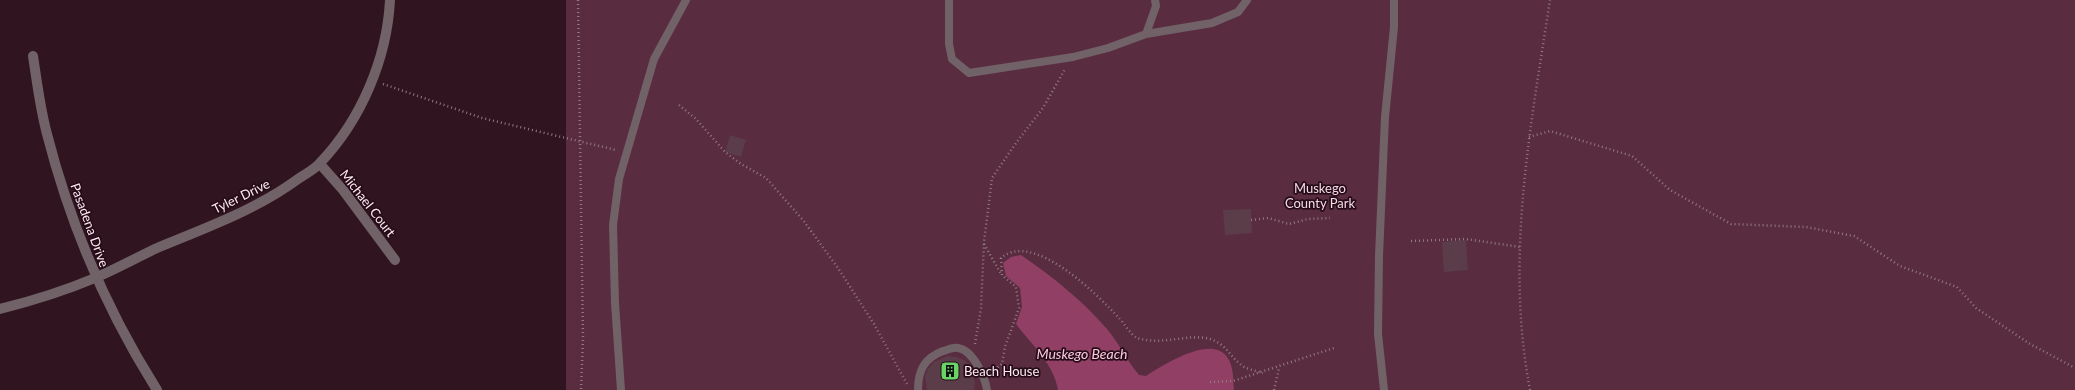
<svg xmlns="http://www.w3.org/2000/svg" width="2075" height="390" font-family="Lato,sans-serif">
	<rect width="100%" height="100%" fill="#301521"/>
	<rect fill="#5a2c40" x="566" y="0" width="1509" height="390"/>
	<path fill="#913f65" d="M1021 255C1054 278 1081 299 1107 329 1119 343 1127 361 1139 375L1146 376C1162 366 1211 334 1227 357 1234 366 1233 380 1234 390H1058C1054 364 1031 344 1016 324L1022 307 1020 288 1006 276 1003 263 1011 257Z"/>
	<g fill="#5b3c49">
		<path d="M730 135 746 140 741 157 725 152Z"/>
		<path d="M1251 209 1252 233 1225 235 1223 210Z"/>
		<path d="M1466 240 1468 270 1444 272 1442 242Z"/>
		<path d="M947 356 956 357 964 360 970 366 975 382 974 390H927L925 376 928 369 934 362Z"/>
	</g>
	<g fill="none" stroke-linecap="round" stroke-linejoin="round">
		<g stroke="#917983" stroke-width="2.5" stroke-dasharray="1 3" stroke-linecap="butt">
			<path d="M578 0 583 338 581 390"/>
			<path d="M383 84 482 118 616 150"/>
			<path d="M679 105 696 119 725 152 741 164 766 178 803 220 838 268 874 324 907 384"/>
			<path d="M1529 137 1550 131 1632 156 1670 190 1731 224 1806 227 1854 236 1900 266 1957 287 1976 308 2030 344 2075 368"/>
			<path d="M1251 220 1268 218 1289 224 1308 219 1330 218"/>
			<path d="M1411 241 1466 239 1520 247"/>
			<path d="M984 244 1001 274"/>
			<path d="M975 344 981 308 984 242 992 178 1016 143 1043 108 1065 69"/>
			<path d="M991 372 1002 364 1005 347 1019 308 1016 287 1002 275 1001 258C1033 230 1098 295 1119 318 1124 323 1131 335 1137 338 1162 346 1189 333 1210 339 1226 344 1229 355 1240 364 1245 369 1256 371 1263 373"/>
			<path d="M1210 382 1233 381 1334 348"/>
			<path d="M1274 390 1279 368"/>
			<path d="M1530 390C1505 259 1530 130 1550 0"/>
		</g>
		<g stroke="#716268" stroke-width="8">
			<path d="M949 0V44L952 59 969 73 1073 57 1108 48 1146 34 1212 23 1238 12 1247 0"/>
			<path d="M1146 34 1156 6 1155 0"/>
			<path d="M621 390 615 303 613 225 619 179 654 59 686 0"/>
			<path d="M918 390C918 371 924 358 943 351 947 350 954 347 958 348 973 350 985 377 987 390"/>
			<path d="M1384 390 1378 334 1379 256 1385 117 1394 27V0"/>
		</g>
		<g stroke="#716268" stroke-width="10">
			<path d="M33 56C37 82 40 108 47 134 70 224 107 311 157 390"/>
			<path d="M320 164 343 190 395 260"/>
			<path d="M0 309C32 301 64 291 95 278 116 269 136 258 157 248 205 228 256 210 298 179 305 174 314 170 320 163 361 120 387 59 390 0"/>
		</g>
	</g>
	<defs>
		<g id="building-square" transform="scale(1)"><rect x="-9" y="-9" width="18" height="18" rx="4" fill="#67d465" stroke="#260c18"/><path d="M-4-6H4V6H1V3H-1V6H-4ZM-2.5-4.3h1.7v1.8h-1.7ZM.8-4.3h1.7v1.8H.8ZM-2.5-1h1.7V.8h-1.7ZM.8-1h1.7V.8H.8Z" fill="#111"/></g>
	</defs>
	<g fill-rule="evenodd">
		<use href="#building-square" x="950" y="371"/>
	</g>
	<g text-anchor="middle" stroke-width="3.5" stroke-linejoin="round" paint-order="stroke">
		<g font-size="13" fill="#f3dae3" stroke="#260c18">
			<text x="1320" y="193">Muskego<tspan x="1320" dy="15">County Park</tspan></text>
		</g>
		<g font-size="13" fill="#ffebf2" stroke="#260c18">
			<text transform="translate(241 196) rotate(-26)" y="5">Tyler Drive</text>
			<text transform="translate(368 203) rotate(52)" y="5">Michael Court</text>
			<text transform="translate(90 225) rotate(70)" y="5">Pasadena Drive</text>
		</g>
		<g font-size="13" fill="#ffebf2" stroke="#260c18" text-anchor="start">
			<text x="964" y="376">Beach House</text>
		</g>
		<g font-size="14" font-style="italic" fill="#facadd" stroke="#260c18">
			<text x="1082" y="359">Muskego Beach</text>
		</g>
	</g>
</svg>
